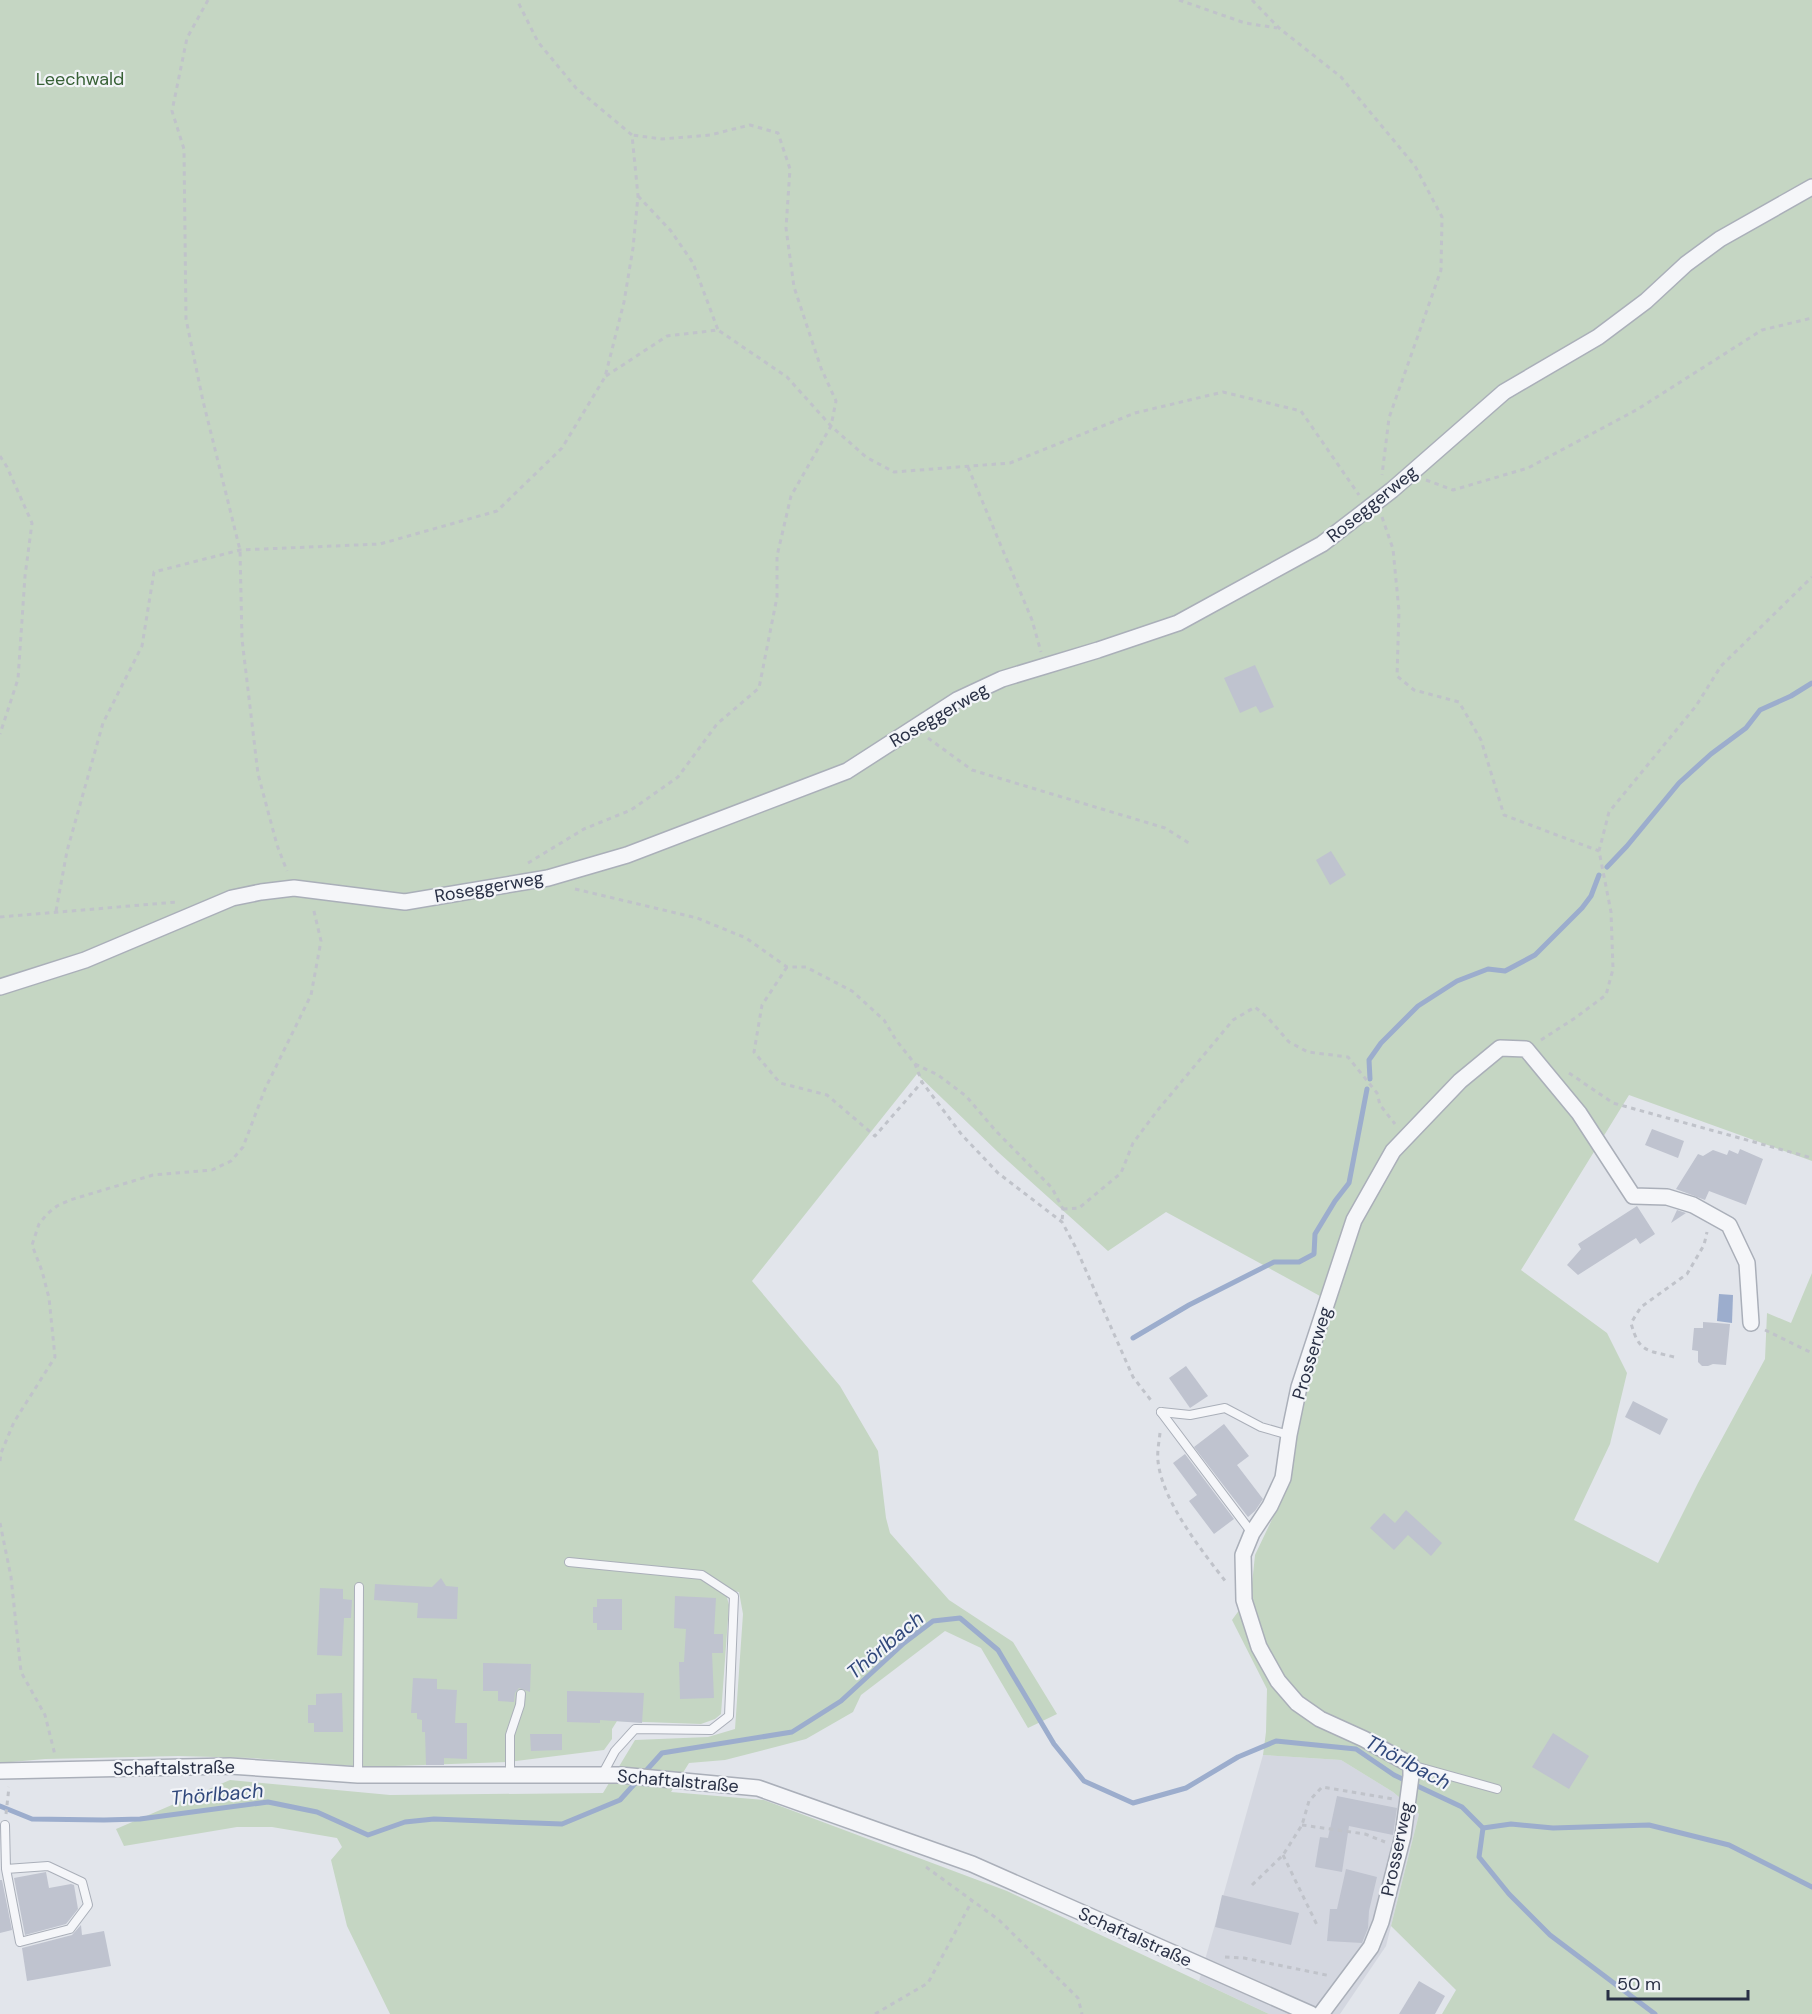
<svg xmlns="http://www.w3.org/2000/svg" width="1812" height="2014" font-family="'DM Sans',sans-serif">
	<rect width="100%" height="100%" fill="#e2e5eb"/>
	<path fill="#d4d7e0" d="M1263 1755 1341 1760 1393 1792 1419 1814 1386 1946 1340 2014H1269L1199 1981Z"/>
	<path fill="#c5d6c3" d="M0 0H1812V1161L1629 1095 1521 1270 1607 1333 1627 1373 1610 1444 1574 1520 1658 1563 1698 1483 1765 1359 1767 1313 1791 1323 1812 1273V2014H1442L1456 1990 1391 1926 1419 1814 1393 1792 1341 1760 1263 1755 1266 1732 1267 1689 1232 1620 1251 1594 1255 1555 1276 1511 1274 1479 1320 1296 1166 1212 1108 1251 998 1152 917 1074 752 1281 840 1386 878 1451 886 1518 890 1533 949 1600 1013 1642 1057 1714 1028 1728 981 1648 945 1631 861 1695 853 1712 806 1739 725 1760 689 1763 671 1792 764 1800 1007 1891 1269 2014H390L347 1926 331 1860 342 1847 337 1838 272 1827H237L124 1846 116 1829 230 1780 390 1795 603 1793 635 1740 708 1737 735 1729 743 1614 739 1592 725 1590 729 1605 721 1714 715 1719 701 1724 617 1721 612 1729V1739L604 1750 507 1762 367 1767 252 1758 178 1756 45 1759 0 1763Z"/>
	<path fill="#9cadcd" d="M1719 1294 1733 1295 1732 1323 1717 1321Z"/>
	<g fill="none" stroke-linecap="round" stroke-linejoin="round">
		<g stroke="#9cadcd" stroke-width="5">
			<path d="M1607 867 1627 846 1679 783 1711 754 1746 728 1760 710 1791 696 1812 683"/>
			<path d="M1370 1079 1369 1060 1381 1043 1418 1006 1457 981 1488 969 1505 971 1535 955 1582 908 1591 896 1599 875"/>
			<path d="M1133 1338 1189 1305 1274 1262H1299L1314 1254 1315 1234 1335 1201 1349 1183 1367 1089"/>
			<path d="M644 1773 662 1753 792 1732 841 1701 904 1643 933 1621 960 1618 998 1650 1054 1744 1084 1781 1133 1803 1186 1788 1238 1757 1276 1741 1356 1749 1394 1775 1462 1807 1483 1828 1479 1857 1509 1894 1550 1935 1655 2014"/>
			<path d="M0 1806 32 1819 104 1820 140 1819 268 1802 317 1812 368 1835 405 1822 434 1819 562 1824 620 1800 638 1780"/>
			<path d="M1483 1828 1511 1824 1553 1828 1649 1825 1729 1845 1812 1887"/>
		</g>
	</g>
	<g fill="#bfc3cf">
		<path d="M1255 665 1274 707 1260 713 1256 706 1240 713 1224 678Z"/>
		<path d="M1331 851 1346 875 1330 885 1316 860Z"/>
		<path d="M1652 1129 1684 1141 1678 1158 1645 1145Z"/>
		<path d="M1740 1149 1763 1159 1746 1205 1709 1191 1705 1200 1676 1189 1698 1154 1703 1156 1713 1150 1727 1155 1729 1150 1738 1154Z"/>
		<path d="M1637 1206 1655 1234 1640 1244 1636 1238 1578 1275 1567 1265 1581 1249 1578 1244Z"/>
		<path d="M1677 1210 1686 1213 1671 1223Z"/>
		<path d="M1703 1322 1730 1324 1726 1365 1713 1364 1708 1366H1702L1698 1362V1351L1692 1350 1694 1328H1703Z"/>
		<path d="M1186 1366 1208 1396 1190 1408 1169 1378Z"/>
		<path d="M1633 1401 1668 1419 1660 1435 1625 1417Z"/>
		<path d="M1224 1424 1249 1456 1237 1465 1263 1499 1255 1511 1248 1517 1194 1447Z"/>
		<path d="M1185 1454 1234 1519 1214 1534 1189 1501 1197 1495 1173 1463Z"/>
		<path d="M1406 1510 1442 1543 1431 1556 1408 1535 1394 1550 1370 1528 1384 1513 1395 1523Z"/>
		<path d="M441 1578 446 1586 458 1587 457 1619 417 1618 418 1603 374 1600 375 1584 432 1587Z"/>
		<path d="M320 1588 343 1589V1599L352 1600 351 1618H344L342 1656 317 1655Z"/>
		<path d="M675 1596 716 1598 714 1634H723V1653H712L714 1698 680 1699 679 1662H684L686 1629 674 1628Z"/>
		<path d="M597 1599H622V1630H597V1623H593V1607H597Z"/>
		<path d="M483 1663 531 1664 530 1692 519 1688 515 1693 514 1702 498 1701V1691H483Z"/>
		<path d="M413 1678 437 1679V1689L457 1690 455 1723H467V1759L444 1758V1765H426L425 1732H422V1720L417 1719V1713H411Z"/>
		<path d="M567 1691 644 1693 642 1723 600 1720V1723L567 1722Z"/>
		<path d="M342 1693 343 1732H314V1723H308V1705H316V1694Z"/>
		<path d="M1553 1733 1589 1756 1569 1789 1532 1767Z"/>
		<path d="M530 1734H562V1750L531 1751Z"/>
		<path d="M1337 1796 1397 1808 1393 1835 1349 1826 1342 1872 1315 1867 1320 1837 1328 1838Z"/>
		<path d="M1346 1869 1377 1877 1369 1911 1368 1928 1362 1943 1327 1941 1330 1909H1337Z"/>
		<path d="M46 1872 49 1888 71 1884 74 1885 78 1909 66 1924 25 1935 14 1878Z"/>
		<path d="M0 1880H2L12 1930 0 1933Z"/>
		<path d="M1222 1895 1299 1913 1291 1945 1215 1927Z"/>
		<path d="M81 1925 82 1935 104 1931 111 1966 27 1981 22 1948 72 1935Z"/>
		<path d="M1419 1981 1445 1996 1435 2014H1399Z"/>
	</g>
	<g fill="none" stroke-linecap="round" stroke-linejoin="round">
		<g stroke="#aaafb9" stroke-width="10">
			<g id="service">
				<path d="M1161 1412 1252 1533"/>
				<path d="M1161 1412 1190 1415 1225 1408 1261 1427 1289 1435"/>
				<path d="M569 1562 702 1575 734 1596 729 1716 711 1730 635 1729 615 1751 602 1775"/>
				<path d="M1411 1765 1497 1789"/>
				<path d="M358 1775 359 1587"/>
				<path d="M510 1775V1735L520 1705 521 1694"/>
				<path d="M5 1825 6 1869 20 1942 70 1929 88 1905 82 1882 48 1866 6 1869"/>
			</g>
		</g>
		<g stroke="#aaafb9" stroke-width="18">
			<g id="minor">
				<path d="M0 987 85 960 232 898 261 892 294 888 405 902 548 878 627 855 847 771 957 700 1002 679 1098 650 1178 623 1322 544 1392 490 1504 392 1598 337 1646 301 1686 264 1720 239 1812 187"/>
				<path d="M0 1771 230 1766 358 1775H620L758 1788 972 1864 1311 2014"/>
				<path d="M1321 2014 1371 1947 1381 1922 1403 1836 1411 1776V1765L1364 1739 1320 1719 1297 1703 1278 1681 1259 1647 1244 1600 1243 1555 1252 1533 1270 1506 1283 1478 1289 1435 1299 1387 1354 1220 1393 1151 1460 1081 1500 1048 1526 1049 1579 1113 1633 1196 1667 1197 1693 1205 1729 1225 1747 1263 1751 1323"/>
			</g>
		</g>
		<g stroke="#c0c3ca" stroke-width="3" stroke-dasharray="4.5 4.5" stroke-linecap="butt">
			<path d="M208 0 187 38 172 111 184 149 186 319 203 401 240 550 242 639 258 774 277 845 287 871"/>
			<path d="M1179 0 1245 23 1277 28"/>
			<path d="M1252 0 1279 28 1341 77 1415 166 1442 217 1441 270 1389 418 1382 475"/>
			<path d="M638 196 671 231 693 263 718 330"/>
			<path d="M606 376 667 336 718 330 787 377 831 426 866 457 894 472 1010 463 1135 413 1223 392 1301 411 1359 495"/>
			<path d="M0 456 7 467 32 523 25 576 18 679 0 734"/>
			<path d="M968 467 1032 620 1041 652"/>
			<path d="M1426 480 1453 490 1528 468 1638 409 1762 330 1812 318"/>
			<path d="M1382 517 1393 549 1399 611 1397 676 1414 690 1459 702 1481 740 1504 815 1599 851"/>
			<path d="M928 738 972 770 1165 828 1192 845"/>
			<path d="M528 863 584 829 631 810 678 777 717 724 759 688 777 597V556L791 496 831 426 836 401 821 368 794 287 786 228 790 169 778 133 750 125 710 135 662 139 632 135"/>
			<path d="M575 889 697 918 746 938 787 967H806L852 991 884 1020 896 1040 915 1064 922 1082 962 1135 998 1173 1062 1222 1076 1248 1133 1377 1153 1403"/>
			<path d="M56 911 67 851 103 723 142 646 154 572 240 550 380 544 497 511 562 448 605 377 624 302 633 248 638 196 632 135 576 88 538 42 517 0"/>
			<path d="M0 917 177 902"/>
			<path d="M787 967 762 1005 754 1052 780 1083 827 1095 875 1136 922 1082"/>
			<path d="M1541 1040 1575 1018 1606 995 1613 969 1611 912 1599 851 1609 812 1696 706 1721 666 1812 577"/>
			<path d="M915 1064 938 1075 966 1096 995 1130 1052 1188 1063 1209 1062 1222"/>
			<path d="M1569 1073 1613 1103 1812 1158"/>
			<path d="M1063 1209 1079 1208 1121 1173 1133 1143 1157 1111 1233 1020 1255 1007 1269 1019 1289 1042 1308 1052 1348 1057 1377 1093 1380 1105 1395 1124"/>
			<path d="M1765 1330 1812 1353"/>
			<path d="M1674 1357C1647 1350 1639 1353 1631 1323L1641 1307 1687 1274 1704 1245 1707 1232"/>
			<path d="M1160 1433C1159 1442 1157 1452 1158 1461 1162 1501 1202 1551 1226 1582"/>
			<path d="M0 1461 1 1453 14 1422 55 1357 49 1298 42 1271 32 1245 39 1224 47 1214 57 1206 70 1200 153 1175 212 1170 231 1161 243 1147 265 1089 311 995 321 941 313 907"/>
			<path d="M0 1523 11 1577 21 1672 45 1715 55 1755"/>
			<path d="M6 1814 9 1787"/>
			<path d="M1302 1825 1365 1834 1385 1842"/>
			<path d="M1283 1855 1318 1927"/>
			<path d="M926 1867 999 1920 1078 1998 1082 2014"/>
			<path d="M1252 1885 1283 1855 1302 1825 1309 1801 1322 1787 1393 1799"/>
			<path d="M1225 1957 1244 1958 1331 1976"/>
			<path d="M875 2014 928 1983 972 1901"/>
		</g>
		<use href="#service" stroke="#f5f6f9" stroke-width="8"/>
		<use href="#minor" stroke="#f5f6f9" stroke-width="15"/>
	</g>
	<g text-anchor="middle" stroke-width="4.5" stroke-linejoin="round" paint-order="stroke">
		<g font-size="18" fill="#386136" stroke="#f2f4f8">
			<text x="80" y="85">Leechwald</text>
		</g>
		<g font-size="18" fill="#293045" stroke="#f2f4f8">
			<text transform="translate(1372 504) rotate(-39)" y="6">Roseggerweg</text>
			<text transform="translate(939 715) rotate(-30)" y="6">Roseggerweg</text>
			<text transform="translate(489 887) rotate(-10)" y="6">Roseggerweg</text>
			<text transform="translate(1312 1353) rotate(-73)" y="6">Prosserweg</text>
			<text transform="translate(174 1768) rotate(-1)" y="6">Schaftalstraße</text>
			<text transform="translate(678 1781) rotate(5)" y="6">Schaftalstraße</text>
			<text transform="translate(1397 1849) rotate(-78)" y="6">Prosserweg</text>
			<text transform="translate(1135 1937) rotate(24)" y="6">Schaftalstraße</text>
		</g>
		<g font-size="20" font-style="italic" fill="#31487b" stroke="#f2f4f8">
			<text transform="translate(885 1645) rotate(-40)" y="7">Thörlbach</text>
			<text transform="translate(1408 1762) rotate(28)" y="7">Thörlbach</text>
			<text transform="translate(217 1794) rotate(-5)" y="7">Thörlbach</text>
		</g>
	</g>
	<path d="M1608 1990v9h140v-9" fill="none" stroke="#293045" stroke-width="3"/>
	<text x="1617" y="1990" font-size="18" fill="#293045" stroke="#f2f4f8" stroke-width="4.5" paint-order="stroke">50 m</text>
</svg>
